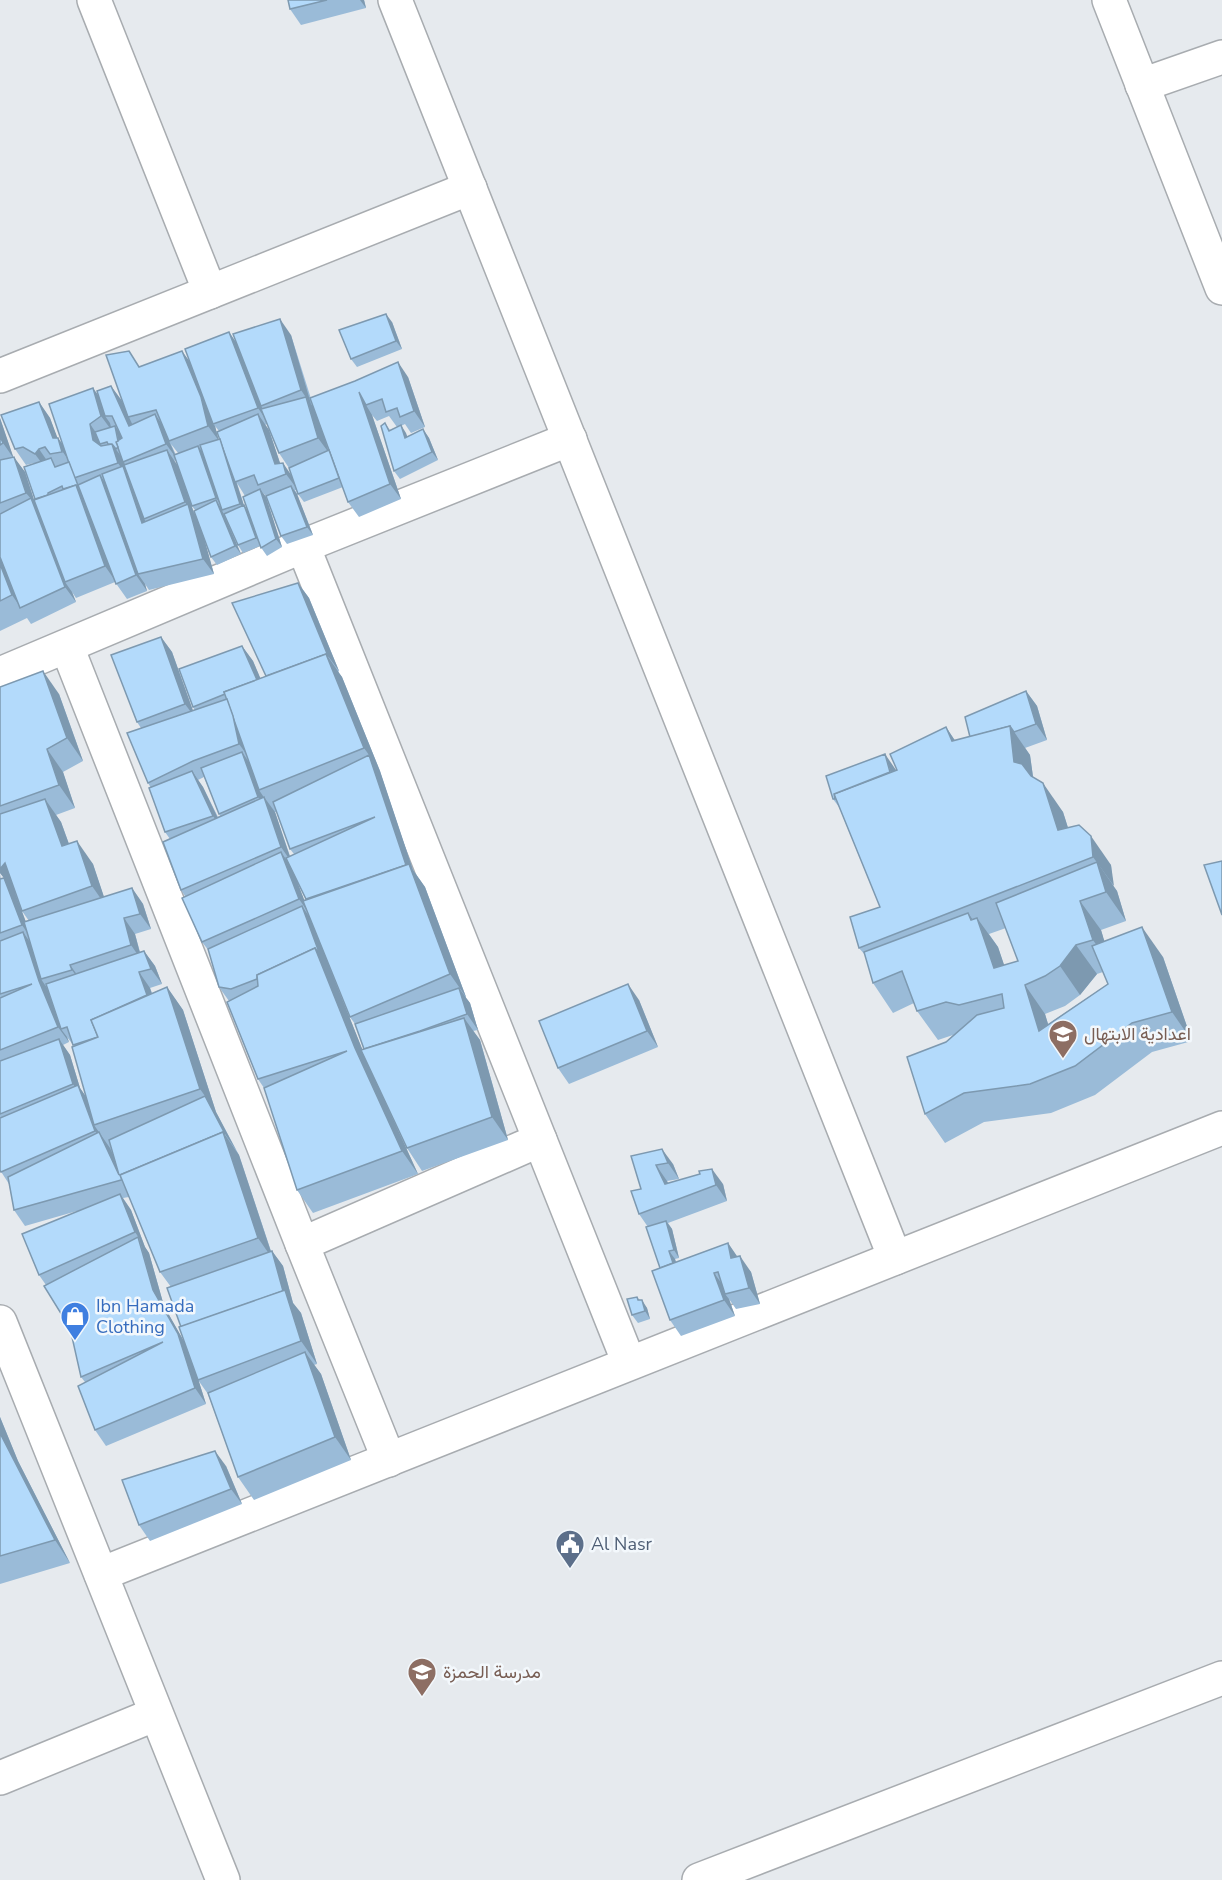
<svg xmlns="http://www.w3.org/2000/svg" width="1222" height="1880" font-family="'Nunito Sans',Vazirmatn,sans-serif">
	<rect width="100%" height="100%" fill="#e6eaee"/>
	<g fill="none" stroke-linecap="round" stroke-linejoin="round">
		<g stroke="#a8acb0" stroke-width="36">
			<g id="street">
				<path d="M94 0 210 292"/>
				<path d="M395 0 895 1258"/>
				<path d="M1109 0 1222 288"/>
				<path d="M1142 85 1222 57"/>
				<path d="M0 376 470 188"/>
				<path d="M303 546 629 1363"/>
				<path d="M67 647 302 1244 389 1460"/>
				<path d="M0 674 303 546 570 439"/>
				<path d="M302 1244 540 1140"/>
				<path d="M0 1322 223 1880"/>
				<path d="M101 1574 1222 1128"/>
				<path d="M0 1778 156 1714"/>
				<path d="M699 1880 1222 1678"/>
			</g>
		</g>
		<use href="#street" stroke="#fff" stroke-width="33"/>
	</g>
	<g fill="#9abbd8" fill-rule="evenodd">
		<path d="M288 0H364L366 8 301 25 290 9Z"/>
		<path d="M392 322 402 349 357 367 351 359Z"/>
		<path d="M229 332 235 341 291 335 313 405 408 377 425 427 411 433 405 424 401 426 407 437 423 429 429 438 438 460 400 479 394 471 385 423 390 430 397 427 389 416 377 421 372 415 401 499 359 517 348 502 343 487 304 502 298 494 296 490H295L297 494 313 535 287 544 281 536 266 496 262 492 266 497 282 547 267 556 260 546 243 553 238 545 230 528 241 554 217 565 211 557 202 533 214 574 149 590 145 584 147 591 127 599 115 582 76 598 72 592 76 602 31 624 27 618 0 631V418L13 457 25 472 34 500 35 499V463H34L26 465 15 449 39 402 50 418 57 438 62 443 99 395 111 386 122 401 127 414 140 366 190 361ZM267 424 279 453 289 468 291 475 280 463 269 430 265 425ZM215 426 219 431 220 439H218ZM171 444 178 453 176 455ZM176 460 192 506 195 510 196 516 194 513 178 466 174 461ZM237 483 245 496 247 510 244 505Z"/>
		<path d="M298 583 309 598 339 671 338 672 342 677 380 771 413 870 425 887 466 997H465L470 1003 478 1030 473 1031 480 1040 508 1140 422 1171 407 1148 389 1110 418 1174 313 1213 297 1190 264 1088 258 1079 229 1001 219 987 209 951 202 942 185 896 181 890 170 839 165 832 151 788 148 783 141 728 137 722 161 637 172 652 193 711 195 710 193 707 242 646 253 661 260 678 266 676ZM204 777 220 816 218 817 203 787 198 780ZM275 812H277L290 849 294 854 290 856ZM297 882 306 899 304 900ZM324 953 350 1017 355 1024 364 1049H362Z"/>
		<path d="M0 687 59 694 83 761 63 772 75 808 56 815 61 822 69 844 93 864 104 897 132 888 143 904 151 929 135 934 140 952 144 951 155 966 162 984 150 988 152 993 167 987 183 1010 216 1112 239 1155 271 1251H272L283 1266 293 1303 301 1313 317 1364 314 1365 321 1374 351 1460 254 1500 238 1477 208 1394 198 1380 197 1376 206 1404 106 1446 95 1430 85 1382 81 1377 70 1328 46 1285 39 1275 77 1211 25 1226 14 1210 9 1184 0 1170V874L1 879 4 878 0 873ZM15 893 22 911 29 921 26 922ZM67 1037 74 1046 86 1097 80 1088 70 1055 63 1045 69 1042ZM129 1197 160 1272 171 1287 185 1344 164 1306 149 1253 145 1247 131 1210 123 1198Z"/>
		<path d="M1026 691 1037 706 1047 740 1025 748 1030 755 1033 777 1063 812 1068 828 1111 865 1113 886 1117 891 1126 921 1101 930 1104 941 1163 957 1192 1041 1152 1052 1095 1095 1051 1113 984 1122 945 1143 925 1114 946 1042 953 1035 938 1040 917 1011 914 1003 893 1013 873 983 865 955 859 948 880 907 839 807 833 799 896 770 946 727 955 741 970 737ZM1006 928 1018 961 1004 965 998 947 989 934ZM1103 972 1108 984 1048 1024 1045 1014 1065 1006 1080 995 1097 974Z"/>
		<path d="M639 1000 658 1047 569 1084 558 1068Z"/>
		<path d="M631 1156 673 1164 679 1179 667 1181 668 1183 723 1184 727 1201 668 1223 672 1229 679 1258 675 1259 676 1262 728 1243 737 1257 751 1272 760 1304 736 1309 729 1299 735 1316 681 1336 670 1320 660 1268 648 1227 639 1214 641 1189Z"/>
		<path d="M637 1297 647 1308 650 1319 638 1323 632 1315Z"/>
		<path d="M0 1417 18 1461 70 1563 0 1584Z"/>
		<path d="M226 1466 242 1504 150 1541 139 1525Z"/>
	</g>
	<g fill="#7d99b0">
		<path d="M360 0H364L366 8Z"/>
		<path d="M386 314 392 322 402 349 396 341Z"/>
		<path d="M280 319 291 335 311 404 317 412 329 453 318 438 307 399 301 390Z"/>
		<path d="M229 332 240 348 261 406 263 409 269 424 258 408Z"/>
		<path d="M182 351 193 366 213 424 215 426 219 441 208 426Z"/>
		<path d="M398 362 408 377 425 427 414 411Z"/>
		<path d="M111 386 122 401 140 442 129 426Z"/>
		<path d="M93 388 104 403 105 416 110 423 112 431 101 416Z"/>
		<path d="M359 392 366 405 372 415 401 499 390 484Z"/>
		<path d="M39 402 50 418 61 447 58 438 69 453 72 465 53 438Z"/>
		<path d="M155 414 166 430 169 441 177 459 166 444Z"/>
		<path d="M258 414 269 430 284 475 275 464Z"/>
		<path d="M0 418 14 459 3 443 0 436Z"/>
		<path d="M90 424 101 440 100 444 103 447 93 440Z"/>
		<path d="M401 425 406 433 411 446 405 438Z"/>
		<path d="M115 426 121 434 125 454 120 446Z"/>
		<path d="M423 429 429 438 438 460 432 452Z"/>
		<path d="M220 439 225 447 246 512 240 504Z"/>
		<path d="M112 444 123 459 144 519 148 525 142 523 126 475 118 463Z"/>
		<path d="M198 446 204 454 222 506 216 498Z"/>
		<path d="M39 449 50 465 46 469 35 454Z"/>
		<path d="M167 450 178 466 194 513 199 520 214 574 203 559 189 508 185 502Z"/>
		<path d="M14 457 25 472 36 506 65 582 72 592 76 602 65 587 32 500 26 493Z"/>
		<path d="M283 463 294 479 297 489 286 474Z"/>
		<path d="M100 475 111 491 138 574 145 584 147 591 136 575Z"/>
		<path d="M76 485 87 500 116 582 105 566Z"/>
		<path d="M291 486 297 494 313 535 307 527Z"/>
		<path d="M260 489 266 497 282 547 276 539Z"/>
		<path d="M216 500 221 508 241 554 235 546Z"/>
		<path d="M244 505 250 513 262 546 256 538Z"/>
		<path d="M0 546 21 608 12 595 0 564Z"/>
		<path d="M298 583 309 598 339 671 328 656Z"/>
		<path d="M161 637 172 652 196 719 185 704Z"/>
		<path d="M242 646 253 661 268 696 257 680Z"/>
		<path d="M326 654 342 677 380 771 413 870 425 887 466 997 450 974 407 869 369 755 364 748Z"/>
		<path d="M43 671 59 694 83 761 67 738Z"/>
		<path d="M1026 691 1037 706 1047 740 1036 724Z"/>
		<path d="M229 699 250 759 239 744Z"/>
		<path d="M1010 726 1030 755 1035 791 1014 762Z"/>
		<path d="M946 727 966 757 952 741Z"/>
		<path d="M47 749 63 772 75 808 59 785Z"/>
		<path d="M242 752 253 768 259 790 263 796 269 812 258 797Z"/>
		<path d="M885 754 896 770 894 784Z"/>
		<path d="M192 771 203 787 224 831 213 816Z"/>
		<path d="M1043 783 1063 812 1078 859 1058 830Z"/>
		<path d="M264 797 275 812 292 863 281 847Z"/>
		<path d="M45 799 61 822 78 869 62 846Z"/>
		<path d="M1091 836 1111 865 1114 886 1093 857Z"/>
		<path d="M77 841 93 864 108 909 92 886Z"/>
		<path d="M281 852 292 868 310 915 299 899Z"/>
		<path d="M1097 862 1117 891 1126 921 1106 892Z"/>
		<path d="M5 863 21 886 15 893 33 941 22 925 4 878 0 873V869Z"/>
		<path d="M132 888 143 904 151 929 140 914Z"/>
		<path d="M1080 901 1101 930 1113 969 1093 940Z"/>
		<path d="M302 906 313 922 331 971 371 1071 418 1174 402 1151 355 1048 315 948Z"/>
		<path d="M968 913 983 934 977 918 998 947 1015 997 994 968 971 920Z"/>
		<path d="M124 918 135 934 142 961 131 945Z"/>
		<path d="M1142 927 1163 957 1192 1041 1172 1012Z"/>
		<path d="M23 932 34 948 41 979 47 988 61 1029 67 1037 69 1042 58 1027 39 981Z"/>
		<path d="M1076 945 1097 974 1080 995 1060 966Z"/>
		<path d="M144 951 155 966 162 984 151 969Z"/>
		<path d="M70 965 81 980 83 986 72 970Z"/>
		<path d="M139 972 150 988 159 1016 148 1000Z"/>
		<path d="M628 984 639 1000 658 1047 647 1031Z"/>
		<path d="M1025 985 1045 1014 1059 1060 1039 1031Z"/>
		<path d="M167 987 183 1010 216 1112 236 1150 225 1134 205 1096 200 1089Z"/>
		<path d="M459 988 470 1003 478 1030 467 1014Z"/>
		<path d="M464 1018 480 1040 508 1140 492 1117Z"/>
		<path d="M59 1039 70 1055 80 1088 89 1101 94 1125 110 1148 124 1179 119 1175 105 1146 95 1131 83 1099 73 1084Z"/>
		<path d="M223 1132 239 1155 274 1261 258 1238Z"/>
		<path d="M662 1149 673 1164 679 1179 668 1163Z"/>
		<path d="M656 1165 667 1181 676 1200 665 1184Z"/>
		<path d="M712 1169 723 1184 727 1201 716 1185Z"/>
		<path d="M120 1194 131 1210 145 1247 149 1253 164 1306 189 1350 206 1404 195 1388 153 1290 139 1238 135 1232Z"/>
		<path d="M666 1221 672 1229 679 1258 674 1250Z"/>
		<path d="M728 1243 739 1259 731 1258Z"/>
		<path d="M272 1251 283 1266 293 1303 301 1313 317 1364 301 1341 285 1299Z"/>
		<path d="M669 1251 675 1259 679 1273 674 1265Z"/>
		<path d="M740 1256 751 1272 760 1304 749 1288Z"/>
		<path d="M714 1273 725 1288V1294L729 1299 735 1316 724 1300Z"/>
		<path d="M642 1300 647 1308 650 1319 645 1311Z"/>
		<path d="M305 1352 321 1374 351 1460 335 1437Z"/>
		<path d="M0 1417 18 1461 70 1563 55 1540 0 1433Z"/>
		<path d="M215 1451 226 1466 242 1504 231 1489Z"/>
	</g>
	<g fill="#b3dafb" stroke="#7d99b0" stroke-width="1.5">
		<path d="M288 0H327L290 9Z"/>
		<path d="M386 314 396 341 351 359 339 330Z"/>
		<path d="M280 319 301 390 261 406 233 334Z"/>
		<path d="M229 332 258 408 213 424 185 349Z"/>
		<path d="M129 351 139 367 182 351 201 397 208 426 169 441 156 410 128 417 106 355Z"/>
		<path d="M398 362 414 411 400 417 397 408 386 412 382 399 366 405 359 392 390 484 348 502 310 398 355 381Z"/>
		<path d="M111 386 129 426 155 414 166 444 123 462 116 442 122 438 112 416H105L97 391Z"/>
		<path d="M93 388 101 416 90 424 93 440 101 446 112 444 118 463 74 478 49 404Z"/>
		<path d="M306 397 318 438 279 453 261 409Z"/>
		<path d="M39 402 53 438H58L62 452 50 454 45 447 39 449 35 454 23 447 15 449 1 415Z"/>
		<path d="M258 414 275 464 283 463 286 474 258 485 254 475 235 482 217 432Z"/>
		<path d="M385 423 389 431 401 425 405 438 423 429 432 452 394 471 381 426Z"/>
		<path d="M115 426 118 441 116 442 118 447 116 449 112 444H108L107 442 100 444 95 432Z"/>
		<path d="M0 436 3 443 0 445Z"/>
		<path d="M220 439 240 504 222 510 200 445Z"/>
		<path d="M198 446 216 498 192 506 174 455Z"/>
		<path d="M167 450 185 502 144 519 124 465Z"/>
		<path d="M329 450 339 478 298 494 289 468Z"/>
		<path d="M14 457 26 493 0 503V460Z"/>
		<path d="M51 458 55 467 69 462 79 488 76 485 63 489 62 486 48 493V495L35 499 24 467Z"/>
		<path d="M123 466 142 523 188 504 203 559 138 574 102 474Z"/>
		<path d="M100 475 136 575 116 584 78 485Z"/>
		<path d="M76 485 105 566 65 582 34 500Z"/>
		<path d="M291 486 307 527 281 536 266 496Z"/>
		<path d="M260 489 276 539 261 548 243 497Z"/>
		<path d="M31 498 65 587 20 608 0 557V514Z"/>
		<path d="M216 500 235 546 211 557 194 511Z"/>
		<path d="M244 505 256 538 238 545 224 514Z"/>
		<path d="M0 564 12 595 0 601Z"/>
		<path d="M298 583 328 656H326V654L266 676 232 603Z"/>
		<path d="M161 637 185 704 137 722 111 655Z"/>
		<path d="M242 646 257 680 224 692 225 694 193 707 179 669Z"/>
		<path d="M326 654 364 748 259 790 224 692Z"/>
		<path d="M43 671 67 738 47 749 59 785 0 806V687Z"/>
		<path d="M1026 691 1036 724 1014 732 1010 726 970 737 965 717Z"/>
		<path d="M227 699 233 716 239 744 193 761 148 783 127 733Z"/>
		<path d="M1010 726 1014 762 1022 764 1031 776 1043 783 1058 830 1079 825 1091 836 1093 857 859 948 850 917 880 907 834 794 897 770 890 754 946 727 952 741Z"/>
		<path d="M242 752 258 797 219 814 201 768Z"/>
		<path d="M885 754 890 772 834 794 835 799H833L826 776Z"/>
		<path d="M369 755 406 865 306 899 286 858 375 817 290 849 273 802Z"/>
		<path d="M192 771 213 816 165 832 149 788Z"/>
		<path d="M264 797 281 847 181 890 163 842Z"/>
		<path d="M45 799 62 846 77 841 92 886 22 911 5 863 0 869V814Z"/>
		<path d="M281 852 299 899 202 942 182 898Z"/>
		<path d="M1222 861V915L1204 865Z"/>
		<path d="M1097 862 1106 892 1080 901 1093 940 1076 945 1060 966 1045 976 1025 985 1039 1031 1108 984 1092 946 1142 927 1172 1012 1132 1023 1075 1066 1030 1084 964 1093 925 1114 907 1057 946 1042 977 1015 1004 1008 1002 994 959 1005 946 1002 917 1011 902 971 873 983 864 952 968 913 971 920 977 918 994 968 1018 961 996 903Z"/>
		<path d="M409 864 450 974 350 1017 303 901Z"/>
		<path d="M4 878 22 925 0 933V879Z"/>
		<path d="M132 888 140 914 124 918 131 945 70 965 72 970 41 979 24 922Z"/>
		<path d="M302 906 320 955 315 948 257 975V979L231 989 219 987 208 949Z"/>
		<path d="M23 932 39 981 58 1027 0 1050V998L32 984 0 994V941Z"/>
		<path d="M315 948 355 1048 402 1151 297 1190 264 1088 347 1051 258 1079 227 1002 258 986 257 975Z"/>
		<path d="M144 951 151 969 139 972 147 995 91 1020 98 1037 73 1045 67 1027 61 1029 46 984Z"/>
		<path d="M628 984 647 1031 558 1068 539 1021Z"/>
		<path d="M167 987 200 1089 94 1125 72 1047 98 1037 91 1020Z"/>
		<path d="M459 988 467 1014 420 1031 364 1049 355 1024Z"/>
		<path d="M464 1018 492 1117 407 1148 361 1050Z"/>
		<path d="M59 1039 73 1084 0 1114V1061Z"/>
		<path d="M78 1085 95 1131 1 1172 0 1170V1118Z"/>
		<path d="M205 1096 225 1134 223 1132 120 1175 122 1180H121L14 1210 8 1177 99 1132 119 1175 109 1140Z"/>
		<path d="M223 1132 258 1238 160 1272 120 1175Z"/>
		<path d="M662 1149 668 1163 656 1165 665 1184 700 1174 699 1171 712 1169 716 1185 639 1214 631 1191 641 1189 631 1156Z"/>
		<path d="M120 1194 135 1232 39 1275 22 1234Z"/>
		<path d="M666 1221 674 1250 669 1251 673 1263 660 1268 646 1227Z"/>
		<path d="M138 1237 153 1290 178 1334 195 1388 95 1430 78 1386 163 1342 81 1377 70 1328 44 1286Z"/>
		<path d="M728 1243 731 1258 740 1256 749 1288 725 1294 718 1272 714 1273 724 1300 670 1320 652 1271Z"/>
		<path d="M272 1251 283 1291 181 1327 167 1288Z"/>
		<path d="M285 1290 301 1341 198 1380 179 1327Z"/>
		<path d="M637 1297 638 1300H642L645 1311 632 1315 627 1299Z"/>
		<path d="M305 1352 335 1437 238 1477 208 1393Z"/>
		<path d="M0 1433 55 1540 0 1556Z"/>
		<path d="M215 1451 231 1489 139 1525 122 1480Z"/>
	</g>
	<defs>
		<g id="school-pin" transform="scale(1.5)"><path d="M0 17L-7.5 6A9.5 9.5 0 1 1 7.5 6Z" fill="#8d6e63" stroke="#f3f8fc"/><path d="M0-5L7-2L0 1L-7-2ZM-4 1L0 2.5L4 1V4Q0 6-4 4Z" fill="#fff"/></g>
		<g id="shop-pin" transform="scale(1.5)"><path d="M0 17L-7.5 6A9.5 9.5 0 1 1 7.5 6Z" fill="#3f7fe0" stroke="#f3f8fc"/><path d="M-5-2.5h2.3a2.7 3.5 0 0 1 5.4 0H5L5.5 6h-11ZM-1.5-2.5h3a1.5 2.3 0 0 0-3 0Z" fill="#fff"/></g>
		<g id="civic-pin" transform="scale(1.5)"><path d="M0 17L-7.5 6A9.5 9.5 0 1 1 7.5 6Z" fill="#5c6f8a" stroke="#f3f8fc"/><path d="M-.6-6.5H3V-4.5H.6V-3L4-1V1h2V6H-6V1h2V-1L-.6-3ZM-1.2 2.5V6h2.4V2.5Z" fill="#fff"/></g>
	</defs>
	<g fill-rule="evenodd">
		<use href="#school-pin" x="1063" y="1034"/>
		<use href="#shop-pin" x="75" y="1316"/>
		<use href="#civic-pin" x="570" y="1544"/>
		<use href="#school-pin" x="422" y="1672"/>
	</g>
	<g text-anchor="middle" stroke-width="5" stroke-linejoin="round" paint-order="stroke">
		<g font-size="18" fill="#785e54" stroke="#f3f8fc" text-anchor="start">
			<text x="1084" y="1040">اعدادية الابتهال</text>
			<text x="443" y="1678">مدرسة الحمزة</text>
		</g>
		<g font-size="18" fill="#366cbe" stroke="#f3f8fc" text-anchor="start">
			<text x="96" y="1312">Ibn Hamada<tspan x="96" dy="21">Clothing</tspan></text>
		</g>
		<g font-size="18" fill="#4e5e75" stroke="#f3f8fc" text-anchor="start">
			<text x="591" y="1550">Al Nasr</text>
		</g>
	</g>
</svg>
